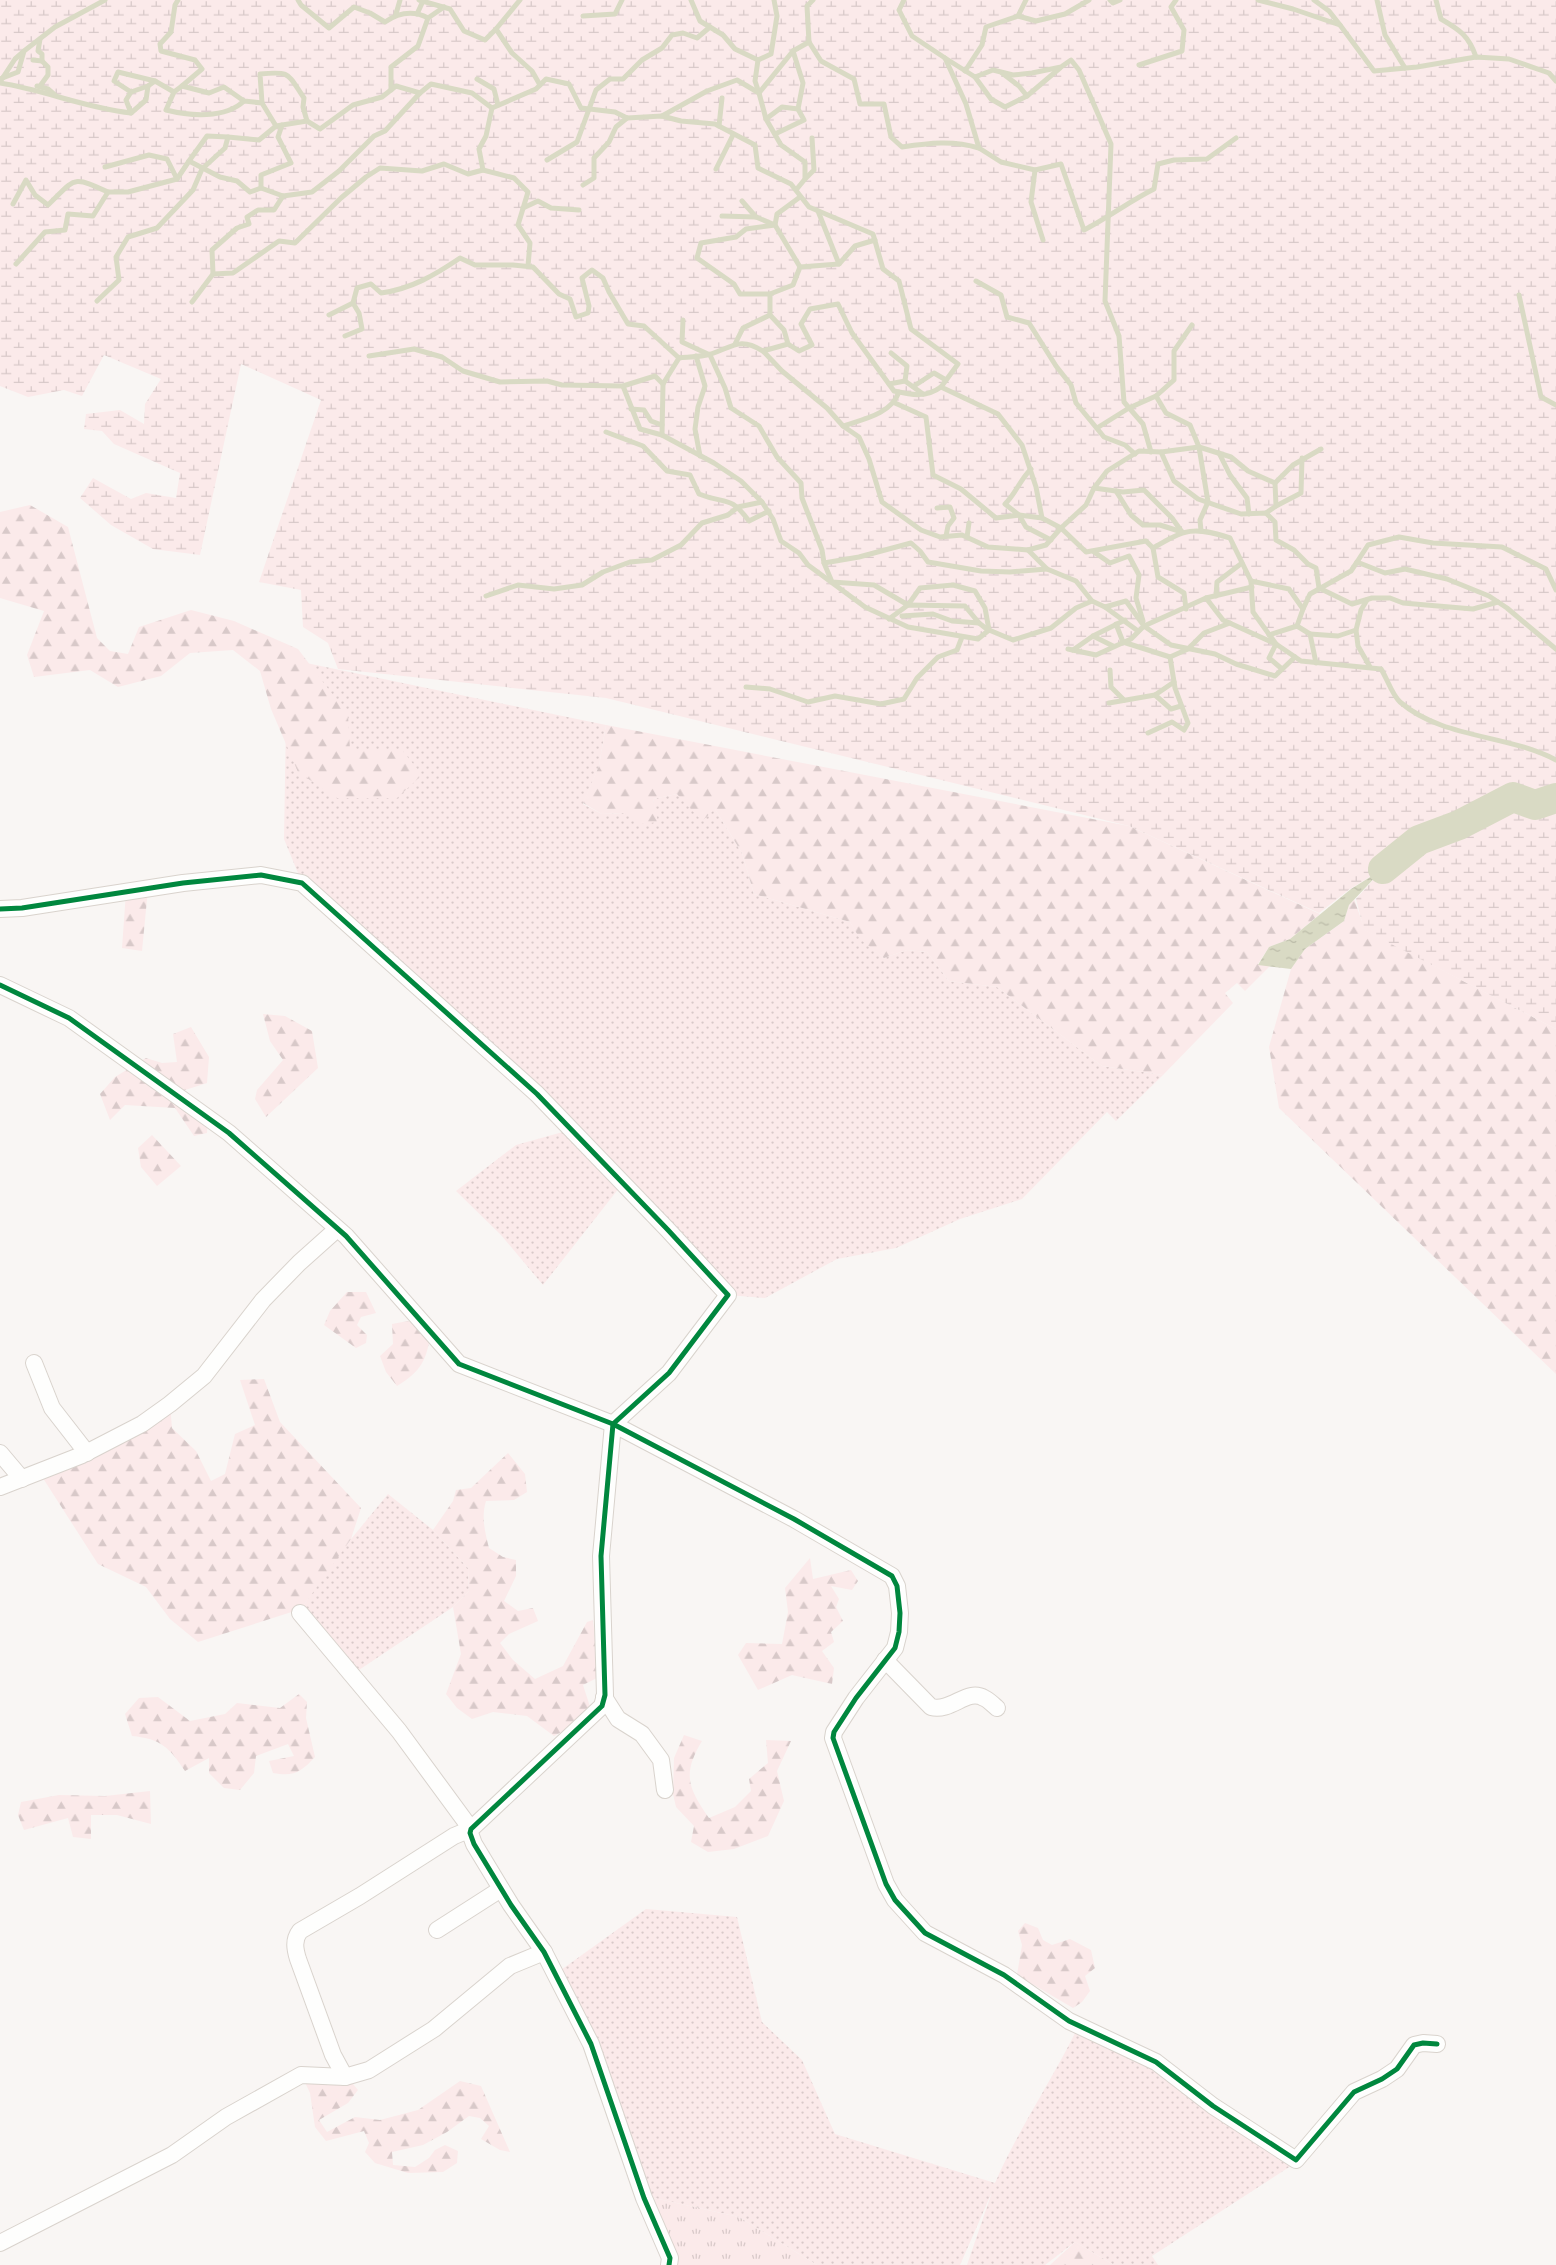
<svg xmlns="http://www.w3.org/2000/svg" width="1556" height="2265" font-family="Karla,sans-serif">
	<defs>
		<pattern id="grass-dots" width="8" height="8" patternUnits="userSpaceOnUse" patternTransform="scale(1.25)"><rect width="8" height="8" fill="#fbeaea"/><path d="M2 2h.1M6 6h.1" fill="none" stroke="#d8c9c9" stroke-width="1.8" stroke-linecap="round"/></pattern>
		<pattern id="forest-firs" width="22" height="20" patternUnits="userSpaceOnUse" patternTransform="scale(1.25)"><rect width="22" height="20" fill="#fbeaea"/><path d="M5 1l3.5 6h-7zM16 11l3.5 6h-7z" fill="#d8c9c9"/></pattern>
		<pattern id="wetland-marsh" width="20" height="14" patternUnits="userSpaceOnUse" patternTransform="scale(1.25)"><rect width="20" height="14" fill="#fbeaea"/><path d="M1 5h8M5 5V1M11 12h8M15 12V8" fill="none" stroke="#d8c9c9"/></pattern>
		<pattern id="park-tufts" width="24" height="20" patternUnits="userSpaceOnUse" patternTransform="scale(1.25)"><rect width="24" height="20" fill="#fbeaea"/><path d="M3 7l-1-3M5 7V3M7 7l1-3M15 17l-1-3M17 17v-4M19 17l1-3" fill="none" stroke="#d8c9c9"/></pattern>
		<pattern id="water-ripples" width="26" height="14" patternUnits="userSpaceOnUse" patternTransform="scale(1.25)"><rect width="26" height="14" fill="#d9dac4"/><path d="M2 4q2-2 4 0t4 0M15 11q2-2 4 0t4 0" fill="none" stroke="#bbbba8"/></pattern>
	</defs>
	<rect width="100%" height="100%" fill="#f9f6f4"/>
	<g fill="url(#grass-dots)">
		<path d="M287 659 606 725 599 766 583 804 602 814 624 813 657 822 653 799 677 794 715 809 742 853 754 894 850 922 860 938 884 958 907 950 927 952 949 981 997 987 1102 1066 1163 1075 1116 1121 1107 1112 1022 1199 960 1219 896 1248 837 1259 765 1298 728 1295 623 1183 543 1285 501 1235 456 1191 516 1145 570 1130 302 883 284 839Z"/>
		<path d="M388 1494 433 1530 468 1568 469 1591 453 1607 347 1678 301 1609 338 1555Z"/>
		<path d="M646 1909 737 1917 762 2022 802 2060 835 2134 995 2183C1019 2128 1053 2079 1079 2025L1162 2058 1297 2162 1152 2256 1158 2265H1114L1075 2242 1045 2265H967L992 2192 960 2265H817L739 2217 654 2198 627 2173 611 2083 554 1975Z"/>
	</g>
	<g fill="url(#forest-firs)">
		<path d="M30 505 68 527 97 638 110 651 128 654 139 627 191 610 234 621 298 649 348 715 350 750H402L422 775 397 798H337L298 772 271 709 260 671 233 650 190 653 161 676 118 687 90 670 34 677 27 655 44 611 0 598V512Z"/>
		<path d="M606 725 1129 826 1320 914 1290 939 1269 947 1258 964 1270 966 1245 991 1237 983 1225 993 1233 1003 1163 1075 1102 1066 997 987 949 981 927 952 907 950 884 958 860 939 850 922 754 894 742 853 715 809 702 821 677 794 653 799 658 822 641 824 624 813 602 814 583 803 599 766Z"/>
		<path d="M148 889 142 951 122 948 126 892Z"/>
		<path d="M1354 899 1365 930 1556 1029V1374L1279 1108 1269 1047 1291 969 1305 949 1344 921 1349 905Z"/>
		<path d="M263 1014 285 1016 312 1031 318 1068 266 1117 255 1099 257 1090 283 1060 270 1041Z"/>
		<path d="M191 1027 209 1057 207 1083 182 1091 208 1108 207 1133 194 1136 175 1108 125 1105 110 1120 100 1094 115 1077 146 1058 162 1063 177 1062 173 1034Z"/>
		<path d="M152 1135 181 1166 157 1186 141 1167 138 1148Z"/>
		<path d="M347 1292H366L376 1313 361 1317 357 1325 367 1335 366 1343 356 1348 324 1325 330 1311Z"/>
		<path d="M408 1321 431 1331C427 1359 422 1371 397 1386L386 1372 380 1356 393 1344 392 1324Z"/>
		<path d="M264 1379 280 1422 361 1508 351 1539 301 1609 198 1642 170 1619 146 1587 98 1564 39 1472 170 1404 172 1428 196 1451 211 1481 225 1474 235 1434 255 1425 240 1380Z"/>
		<path d="M508 1453 525 1474 527 1492 514 1500 486 1501C481 1517 485 1532 489 1548L503 1557 516 1560V1576L504 1601 518 1611 533 1608 538 1621 509 1634 500 1643 513 1660 535 1679 563 1666 587 1622 593 1620 599 1677 583 1685 593 1716 554 1736 527 1716 493 1712 472 1719 457 1708 446 1694 461 1654 453 1607 469 1591 468 1568 433 1530 453 1501 456 1490 471 1488Z"/>
		<path d="M810 1558 813 1579 851 1570 858 1581 852 1590 831 1586 839 1599 836 1607 843 1621 831 1632 834 1642 822 1651 834 1668 832 1684 792 1675 758 1690 738 1655 746 1643 782 1644 788 1612 785 1588Z"/>
		<path d="M299 1694 307 1702 306 1718 315 1757C301 1772 294 1777 273 1773L269 1761 294 1756 288 1744 256 1756 254 1773 240 1790 224 1788 209 1773V1758L185 1771C169 1747 161 1739 132 1736L125 1714 139 1698 158 1697 190 1721 225 1714 237 1703 280 1708Z"/>
		<path d="M684 1735 702 1741C682 1774 688 1788 709 1818L735 1807 751 1791 749 1779 768 1763 766 1740 791 1741 777 1771 784 1801 768 1836 734 1849 708 1852 691 1842 694 1826 676 1807 673 1794 674 1758Z"/>
		<path d="M150 1791 151 1824 117 1815H91V1839L73 1837 68 1818 24 1830 18 1815 21 1802 59 1795 105 1796Z"/>
		<path d="M1025 1923 1038 1928 1043 1940 1052 1945 1070 1939 1091 1950 1095 1968 1085 1976 1090 1991 1082 2002 1073 2008 1017 1975 1022 1945 1018 1931Z"/>
		<path d="M301 2074 348 2078 358 2090 348 2103 319 2120 327 2132 355 2117 380 2120 418 2110 460 2081 481 2086 510 2152 500 2150 481 2139 489 2126 480 2118 469 2116 447 2132 423 2145 392 2152 393 2165 415 2167 429 2158 435 2150 445 2145 458 2151 457 2163 443 2172 408 2173 375 2163 365 2152 369 2143 364 2131 326 2141 315 2127 310 2093Z"/>
		<path d="M1075 2242 1114 2265H1050Z"/>
	</g>
	<path fill="url(#wetland-marsh)" d="M0 0H1556V1029L1364 930 1356 899 1383 869 1350 889 1319 913 1129 826 606 698 338 669 328 643 303 627 301 590 259 582 321 400 241 364 200 555 153 549 111 525 80 498 93 478 131 499 146 493 176 498 180 473 114 444 102 431 84 429 86 414 120 410 144 424 145 404 161 379 104 355 82 396 64 390 28 397 0 386Z"/>
	<path fill="url(#park-tufts)" d="M654 2198 739 2217 817 2265H672Z"/>
	<path fill="url(#water-ripples)" d="M1383 869 1349 905 1344 921 1305 949 1291 969 1258 965 1269 947 1290 939 1351 889Z"/>
	<g fill="none" stroke-linecap="round" stroke-linejoin="round">
		<g stroke="#d9dac4" stroke-width="5">
			<path d="M178 0 175 5 171 32 160 44 161 51 195 60 202 69 182 86 209 93 224 87 244 101 262 103 276 126 307 121 320 129 353 105 382 97 396 86 420 93 431 84 472 93 492 108 536 89 546 79 569 84 581 108 615 112 627 118 662 116 681 121 715 124 755 145 758 168 791 184 809 207 873 234 883 269 899 281 911 329 958 364 941 387 998 414 1022 445 1036 487 1042 518 1061 528 1086 552 1146 541 1153 548C1186 529 1193 526 1230 538L1251 581 1253 612 1276 644 1301 661 1381 669C1387 678 1392 695 1400 702 1443 739 1507 734 1556 760"/>
			<path d="M298 0 301 5 329 28 354 7 370 13 385 22C398 13 413 10 428 18"/>
			<path d="M419 0 450 9 464 31 485 40 496 29"/>
			<path d="M520 0 496 29 512 53 532 71 540 85"/>
			<path d="M691 0 700 21 723 35 735 49 758 60 755 81 759 93 793 51 809 42 807 6 813 0"/>
			<path d="M904 0 899 10 912 36 945 58 966 104 979 148 1001 162 1035 170 1061 164 1084 230C1109 217 1130 201 1154 189L1158 164 1174 160 1207 159 1236 138"/>
			<path d="M1110 0 1113 3 1120 0"/>
			<path d="M1258 0 1293 9 1340 25 1374 71 1417 67 1476 57 1509 59 1549 73 1556 81"/>
			<path d="M1314 0 1329 11 1340 25"/>
			<path d="M1377 0 1385 35 1405 68"/>
			<path d="M1436 0 1441 19C1460 30 1469 36 1476 57"/>
			<path d="M396 14 400 0"/>
			<path d="M417 14 423 1"/>
			<path d="M583 16 615 14 622 0"/>
			<path d="M1018 16 1026 0"/>
			<path d="M40 39 38 51 42 54V61L48 67V75L40 86"/>
			<path d="M809 42 821 61 854 79 860 104H884L891 137 902 147C929 143 953 140 979 148"/>
			<path d="M945 58 975 77 993 70 1013 75 1032 73 1061 67 1071 60 1079 70 1111 144 1105 301 1119 336 1124 402 1143 424 1151 452"/>
			<path d="M33 60 42 61"/>
			<path d="M758 60 771 54 777 16 774 0"/>
			<path d="M1139 65 1182 51 1184 30 1171 7 1176 0"/>
			<path d="M965 71 982 45 986 27 1018 16 1036 21 1065 14 1089 0"/>
			<path d="M1002 73 1019 86 1027 96"/>
			<path d="M975 77 991 99 1005 107 1027 96 1060 68"/>
			<path d="M0 79 18 72 24 51 55 27 105 0"/>
			<path d="M2 79 15 59 23 52"/>
			<path d="M477 79 494 89 498 105"/>
			<path d="M0 83C45 90 85 108 131 113L146 100 148 86 155 81 174 92 182 86"/>
			<path d="M37 86 48 89 55 95"/>
			<path d="M391 90V67L418 46 428 18 444 7"/>
			<path d="M131 92 114 81 118 72 155 81"/>
			<path d="M174 92 166 110C190 116 225 119 244 101"/>
			<path d="M262 103 260 74C291 71 287 73 304 98L303 107 307 121"/>
			<path d="M131 113 126 100 131 92 148 86"/>
			<path d="M662 116 707 91 737 80 759 93 766 119 781 145 805 162V179L796 190"/>
			<path d="M766 119 782 107 798 109"/>
			<path d="M719 126 722 98"/>
			<path d="M775 134 804 120 798 109 803 83 793 51"/>
			<path d="M547 160 577 142 596 90 610 79H623L642 60 662 48 672 35 683 33 697 38 710 27"/>
			<path d="M189 161 207 136 228 137"/>
			<path d="M105 167 149 155 167 159 177 179"/>
			<path d="M716 169 733 135"/>
			<path d="M483 170 514 178 528 192 518 225 530 243 528 266"/>
			<path d="M1035 170 1031 202 1043 240"/>
			<path d="M805 179 814 170 812 138"/>
			<path d="M583 185 594 178V158L609 142 616 127 627 118"/>
			<path d="M261 188V175L291 163 278 137 282 125"/>
			<path d="M742 201 756 217 775 225 800 267"/>
			<path d="M13 204 26 180 35 195 48 205C76 178 71 175 108 192"/>
			<path d="M523 208 538 201 551 208 579 210"/>
			<path d="M818 211 839 264"/>
			<path d="M722 216 756 217"/>
			<path d="M16 264 45 232 65 230 68 214 93 216 108 192H128L177 179 189 161 220 177 237 181 250 192 261 188 283 196 312 192 339 171 374 136 385 131 420 93"/>
			<path d="M213 274 233 273 279 241 295 243 341 198 366 177 380 168 422 171 444 164 468 174 483 170 479 149 486 136 492 108"/>
			<path d="M976 281 1001 295 1007 317 1029 323 1056 366 1071 385 1076 403 1104 437 1125 445 1135 454"/>
			<path d="M770 294 793 285 800 267 839 264 855 246 875 240"/>
			<path d="M1519 295 1541 397 1556 405"/>
			<path d="M97 301 119 280 116 257 128 237 157 228 193 190 202 169 225 148 228 137 259 140 276 126"/>
			<path d="M192 302 213 274 212 250 237 228 249 224 247 217 258 210H274L283 196"/>
			<path d="M329 315 353 303 357 288 371 284 381 293C411 289 435 275 460 258L475 265H513L533 267 559 294 570 299 576 317 588 313 589 306 582 278 592 270 603 278 609 292 628 324 644 326 679 358C689 357 701 357 711 354 734 346 740 337 763 351L788 344 799 351 812 345 801 324 810 309 838 304 852 333 894 391C912 395 926 398 941 387"/>
			<path d="M683 320 682 342 710 355 725 388 731 408 759 426 777 457 801 483 802 498 822 550 824 563 832 582 874 585 908 605 920 588 953 585 975 591 985 608 989 630"/>
			<path d="M345 336 362 329 359 313 353 303"/>
			<path d="M735 344 743 328 770 315"/>
			<path d="M788 344 784 330 770 315V294H740L734 284 697 258 701 243 736 237 746 229 775 225 777 214 800 197"/>
			<path d="M763 351 782 371 827 408 843 426 859 437 869 459 882 502 921 530 940 537 962 535 988 547 1028 550 1046 545 1061 528 1086 505 1094 488 1107 471 1139 451 1161 452 1174 481 1198 499 1241 514 1266 513 1275 522 1276 540 1294 550 1308 564 1316 568 1319 588 1352 604 1372 598H1390L1403 603 1473 609 1498 602"/>
			<path d="M891 353 907 366 905 381"/>
			<path d="M369 356 414 349 442 357 463 371 500 382 547 381 562 385 623 386 655 376 663 384"/>
			<path d="M696 356 705 386 698 407 695 429 700 456"/>
			<path d="M679 358 663 384 662 435 714 463 741 481 762 502 773 519 781 541 799 553 808 565 865 607 908 627 978 639 989 630 1013 640 1051 628 1076 608 1092 601"/>
			<path d="M889 384 905 381 923 394"/>
			<path d="M623 386 640 429 662 435"/>
			<path d="M914 386 934 373 946 380"/>
			<path d="M1156 396 1174 380V351L1192 325"/>
			<path d="M895 403 926 417 933 475 961 489 996 518 1019 515 1042 518"/>
			<path d="M631 409 644 410 651 421 662 425"/>
			<path d="M843 426C864 419 891 414 899 392"/>
			<path d="M1097 428 1129 408 1156 396 1166 413 1190 425 1199 447 1208 502 1200 520 1201 531"/>
			<path d="M606 432 643 446 667 471 690 475 699 494C726 505 729 494 749 521L769 511"/>
			<path d="M1161 452 1199 447 1231 457 1248 471 1275 483"/>
			<path d="M1219 453 1230 475 1247 498 1249 514"/>
			<path d="M1031 469C1020 480 1016 493 1005 504L1019 515 1026 527 1051 540"/>
			<path d="M1094 488 1123 492 1144 490 1172 518 1182 532"/>
			<path d="M1116 491 1131 515 1143 525H1160L1182 532"/>
			<path d="M1276 506 1301 493 1302 458"/>
			<path d="M937 508 950 507 954 518 948 526 946 536"/>
			<path d="M1266 513 1276 506 1275 483 1293 465 1321 449"/>
			<path d="M967 537 969 523"/>
			<path d="M1153 548 1158 577 1184 593 1186 609"/>
			<path d="M1028 550 1047 569 1076 581 1092 601 1105 607 1126 601 1144 626 1171 645 1215 654 1236 664 1275 676 1295 657"/>
			<path d="M1094 552 1110 563 1129 556 1139 575 1136 598 1143 621"/>
			<path d="M1357 562 1368 545 1399 537 1433 543 1502 547 1546 569 1556 590"/>
			<path d="M824 563 859 557 911 543 920 551 928 562 981 571 1010 572 1047 569"/>
			<path d="M1251 581 1289 589 1303 609 1297 626"/>
			<path d="M486 596 518 585 554 589 582 585 603 572 630 562 652 560 681 545 702 523 728 515 738 507 762 502"/>
			<path d="M1216 596 1217 582 1242 563"/>
			<path d="M1206 598 1223 620 1276 644 1269 658 1282 669"/>
			<path d="M1105 607 1138 631"/>
			<path d="M1303 609 1310 594 1351 571 1357 562 1385 573 1405 569 1447 579 1489 596 1507 608 1556 649"/>
			<path d="M902 616 933 614 952 621 979 623"/>
			<path d="M889 619 908 605 965 606 979 623 988 630"/>
			<path d="M1116 624 1123 642 1170 657"/>
			<path d="M1356 630 1361 610 1367 600"/>
			<path d="M1310 634 1338 636 1356 630 1358 646 1370 667"/>
			<path d="M1269 635 1297 626 1310 634 1316 663"/>
			<path d="M1093 636 1113 646"/>
			<path d="M1068 649 1096 655 1131 639 1144 626 1206 598 1252 587"/>
			<path d="M1073 650 1093 636 1125 620"/>
			<path d="M1110 670 1111 687 1124 700"/>
			<path d="M746 687 770 689 808 702 835 696 881 704 904 699 917 678 938 657 957 650 962 637"/>
			<path d="M1155 695 1171 709 1181 706"/>
			<path d="M1109 703 1155 695 1174 682"/>
			<path d="M1148 733 1172 722 1184 730 1188 723 1175 688 1170 657 1188 649 1204 633 1230 623"/>
		</g>
		<path stroke="#d9dac4" stroke-width="30" d="M1383 869 1419 840 1459 825 1513 797 1535 805 1556 798"/>
		<g stroke="#d9d3cd" stroke-width="18">
			<g id="street">
				<path d="M0 909 22 908 183 883 261 875 302 883 537 1094 668 1230 728 1295 669 1373 613 1424 601 1556 605 1695 602 1706 471 1829 470 1833 474 1844 511 1905 544 1952 591 2044 644 2198 670 2258 669 2265"/>
				<path d="M0 985 69 1018 229 1133 346 1236 459 1364 613 1424 794 1519 892 1576 897 1586 900 1613 899 1632 895 1648 856 1698 834 1732 833 1738 886 1884 895 1900 925 1933 1004 1975 1069 2021 1156 2062 1213 2106 1296 2160 1354 2092 1382 2079 1397 2069 1414 2045 1423 2043 1437 2044"/>
				<path d="M34 1363 52 1408 87 1453"/>
				<path d="M0 1453 22 1479"/>
				<path d="M0 1487 82 1455 142 1424 170 1404 204 1376 263 1300 299 1263 337 1229"/>
				<path d="M300 1613 399 1731 471 1829 454 1836 360 1896 300 1931C293 1940 295 1949 298 1959L333 2055 345 2077"/>
				<path d="M885 1660 931 1707C952 1712 967 1688 984 1698 989 1700 993 1705 997 1708"/>
				<path d="M604 1697 618 1719 642 1734 661 1760 665 1790"/>
				<path d="M437 1930 501 1889"/>
				<path d="M0 2243 172 2155 226 2117 301 2075 345 2077 369 2070 434 2029 510 1966 544 1952"/>
			</g>
		</g>
		<use href="#street" stroke="#fefefd" stroke-width="16"/>
		<g stroke="#fff" stroke-width="8">
			<g id="cycleway">
				<path d="M0 909 22 908 183 883 261 875 302 883 537 1094 668 1230 728 1295 669 1373 613 1424 601 1556 605 1695 602 1706 471 1829 470 1833 474 1844 511 1905 544 1952 591 2044 644 2198 670 2258 669 2265"/>
				<path d="M0 985 69 1018 229 1133 346 1236 459 1364 613 1424 794 1519 892 1576 897 1586 900 1613 899 1632 895 1648 856 1698 834 1732 833 1738 886 1884 895 1900 925 1933 1004 1975 1069 2021 1156 2062 1213 2106 1296 2160 1354 2092 1382 2079 1397 2069 1414 2045 1423 2043 1437 2044"/>
			</g>
		</g>
		<use href="#cycleway" stroke="#00873e" stroke-width="5"/>
	</g>
</svg>
